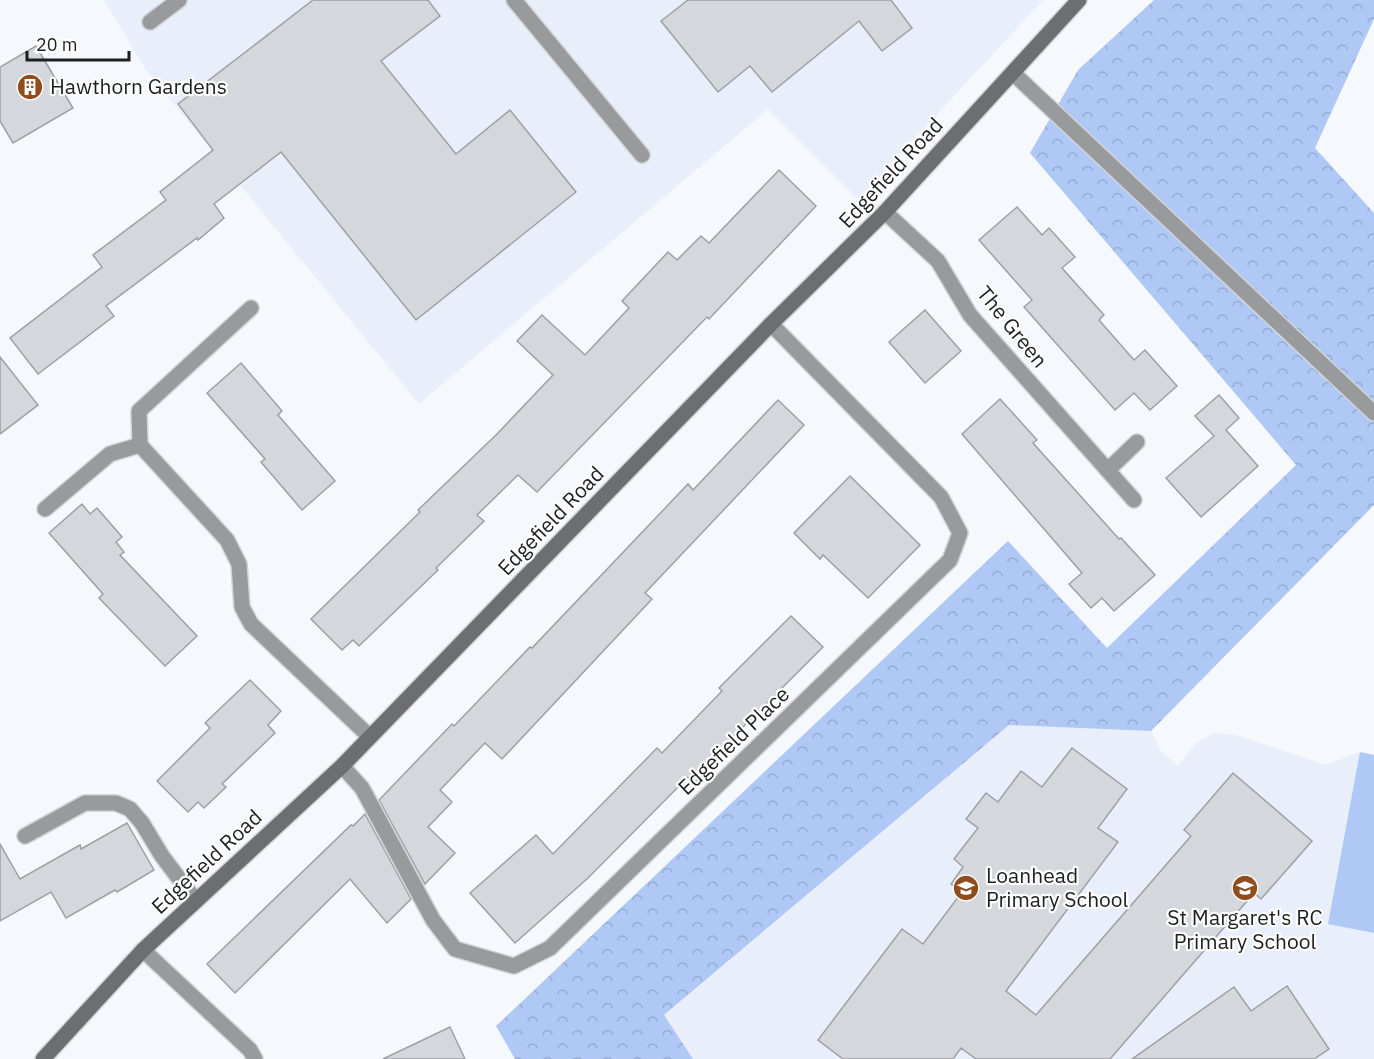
<svg xmlns="http://www.w3.org/2000/svg" width="1374" height="1059" font-family="'IBM Plex Sans',sans-serif">
	<defs>
		<pattern id="forest-crowns" width="20" height="18" patternUnits="userSpaceOnUse" patternTransform="scale(1.5)"><rect width="20" height="18" fill="#afc8f5"/><path d="M2 6a3 3 0 1 1 6 0M12 15a3 3 0 1 1 6 0" fill="none" stroke="#96abd2"/></pattern>
	</defs>
	<rect width="100%" height="100%" fill="#f5f8fd"/>
	<g fill="#e8eefa">
		<path d="M104 0H1043L858 199 768 109 419 404 146 70Z"/>
		<path d="M1009 725 1151 731 1161 751 1178 766 1196 743 1214 733 1235 735 1326 765 1360 752 1374 755V1059H693L664 1016Z"/>
	</g>
	<path fill="url(#forest-crowns)" d="M1154 0H1374V19L1315 148 1374 213V505L1151 731 1009 725 664 1015 693 1059H515L496 1026 1008 541 1107 648 1296 465 1030 153 1078 70Z"/>
	<path fill="#afc8f5" d="M1360 752 1374 755V933L1328 924Z"/>
	<g fill="#d4d7db" stroke="#9ea0a5" stroke-width="1.5">
		<path d="M313 0H428L440 16 381 61 456 154 510 110 576 192 416 320 281 152 214 204 224 218 198 240 197 238 106 306 114 316 38 374 10 338 102 267 93 255 166 200 160 192 213 150 178 104Z"/>
		<path d="M688 0H891L912 28 882 51 859 21 772 92 750 66 718 92 661 21Z"/>
		<path d="M36 46 73 108 13 143 0 121V67Z"/>
		<path d="M779 170 816 206 709 319 707 317 537 492 518 475 477 515 484 521 436 568 438 570 359 646 353 640 342 650 311 619 420 512 418 510 498 433 553 375 517 341 542 315 585 355 629 308 622 301 668 252 677 260 701 236 709 243Z"/>
		<path d="M1017 207 1042 235 1049 228 1075 257 1062 268 1104 315 1099 320 1134 360 1145 350 1177 386 1150 410 1134 393 1115 410 1024 307 1032 300 979 240Z"/>
		<path d="M925 310 961 351 925 383 889 342Z"/>
		<path d="M0 357 38 405 0 434Z"/>
		<path d="M241 363 282 411 278 415 335 481 302 510 261 462 265 459 207 393Z"/>
		<path d="M1219 395 1239 418 1226 430 1258 466 1201 517 1166 478 1214 436 1195 416Z"/>
		<path d="M1000 399 1037 440 1033 443 1119 539 1121 538 1155 575 1114 611 1102 598 1091 608 1069 584 1082 573 962 434Z"/>
		<path d="M778 400 804 425 645 593 652 599 502 759 485 743 440 790 452 802 428 827 455 853 425 884 379 800 452 724 454 726 530 647 532 648 688 484 693 490Z"/>
		<path d="M850 476 920 545 868 598 823 555 820 559 794 533Z"/>
		<path d="M82 504 90 514 97 508 122 537 116 542 124 552 120 555 197 636 165 666 99 598 103 594 49 533Z"/>
		<path d="M791 616 823 647 718 752 722 756 694 784 688 777 588 878 515 943 470 893 536 835 553 854 657 748 662 753 722 691 719 688Z"/>
		<path d="M250 680 281 711 268 725 275 733 222 784 226 787 204 808 198 802 188 812 157 781 210 728 205 723Z"/>
		<path d="M1072 748 1127 789 1098 828 1118 842 1006 991 1036 1015 1191 836 1184 830 1233 773 1312 841 1261 899 1254 893 1110 1059H976L961 1048 953 1059H843L818 1040 902 929 923 944 962 892 951 884 963 867 954 859 978 828 966 819 986 793 998 802 1021 771 1042 787Z"/>
		<path d="M365 814 411 899 387 923 350 879 235 993 207 964 351 825 353 826Z"/>
		<path d="M127 823 154 870 117 892 115 890 66 918 51 892 0 921V844L20 879 80 845 81 849Z"/>
		<path d="M1287 986 1329 1049 1314 1059H1132L1234 987 1251 1011Z"/>
		<path d="M450 1027 465 1059H383Z"/>
	</g>
	<g fill="none" stroke-linecap="round" stroke-linejoin="round">
		<g stroke="#d2d5d9" stroke-width="18">
			<g id="lane">
				<path d="M514 0 642 155"/>
				<path d="M150 22 179 0"/>
				<path d="M1013 73 1374 413"/>
				<path d="M25 836 85 803H116L130 809 142 823 162 856 196 901"/>
				<path d="M143 950 250 1050 255 1059"/>
			</g>
		</g>
		<g stroke="#d2d5d9" stroke-width="18">
			<g id="street">
				<path d="M885 212 938 261 970 315 1134 500"/>
				<path d="M140 445 227 540 239 564 242 607 251 624 370 737"/>
				<path d="M1108 470 1137 442"/>
				<path d="M45 509 110 454 140 445 139 411 251 308"/>
				<path d="M342 766 362 788 433 920 455 949 514 966 550 948 950 560 960 533 941 497 771 324"/>
			</g>
		</g>
		<g stroke="#d2d5d9" stroke-width="18">
			<path id="secondary" d="M43 1059 143 950 342 766 771 324 885 212 1079 0"/>
		</g>
		<use href="#lane" stroke="#999a9c" stroke-width="15"/>
		<use href="#street" stroke="#999a9c" stroke-width="15"/>
		<use href="#secondary" stroke="#6c6e70" stroke-width="15"/>
	</g>
	<defs>
		<g id="building-disc" transform="scale(1.35)"><circle r="9.5" fill="#8f4c1c" stroke="#fff"/><path d="M-4-6H4V6H1V3H-1V6H-4ZM-2.5-4.3h1.7v1.8h-1.7ZM.8-4.3h1.7v1.8H.8ZM-2.5-1h1.7V.8h-1.7ZM.8-1h1.7V.8H.8Z" fill="#fff"/></g>
		<g id="school-disc" transform="scale(1.35)"><circle r="9.5" fill="#8f4c1c" stroke="#fff"/><path d="M0-5L7-2L0 1L-7-2ZM-4 1L0 2.5L4 1V4Q0 6-4 4Z" fill="#fff"/></g>
	</defs>
	<g fill-rule="evenodd">
		<use href="#building-disc" x="30" y="87"/>
		<use href="#school-disc" x="966" y="888"/>
		<use href="#school-disc" x="1245" y="888"/>
	</g>
	<g text-anchor="middle" stroke-width="4.5" stroke-linejoin="round" paint-order="stroke">
		<g font-size="21" fill="#1d1e1f" stroke="#fff" text-anchor="start">
			<text x="50" y="94">Hawthorn Gardens</text>
			<text x="986" y="883">Loanhead<tspan x="986" dy="24">Primary School</tspan></text>
			<text x="1245" y="925" text-anchor="middle">St Margaret's RC<tspan x="1245" dy="24">Primary School</tspan></text>
		</g>
		<g font-size="21" fill="#1d1e1f" stroke="#fff">
			<text transform="translate(891 173) rotate(-47)" y="7">Edgefield Road</text>
			<text transform="translate(1012 327) rotate(51)" y="7">The Green</text>
			<text transform="translate(551 521) rotate(-46)" y="7">Edgefield Road</text>
			<text transform="translate(734 741) rotate(-44)" y="7">Edgefield Place</text>
			<text transform="translate(207 862) rotate(-43)" y="7">Edgefield Road</text>
		</g>
	</g>
	<path d="M27 51v9h102v-9" fill="none" stroke="#1d1e1f" stroke-width="3"/>
	<text x="36" y="51" font-size="18" fill="#1d1e1f" stroke="#ffffff" stroke-width="4.5" paint-order="stroke">20 m</text>
</svg>
